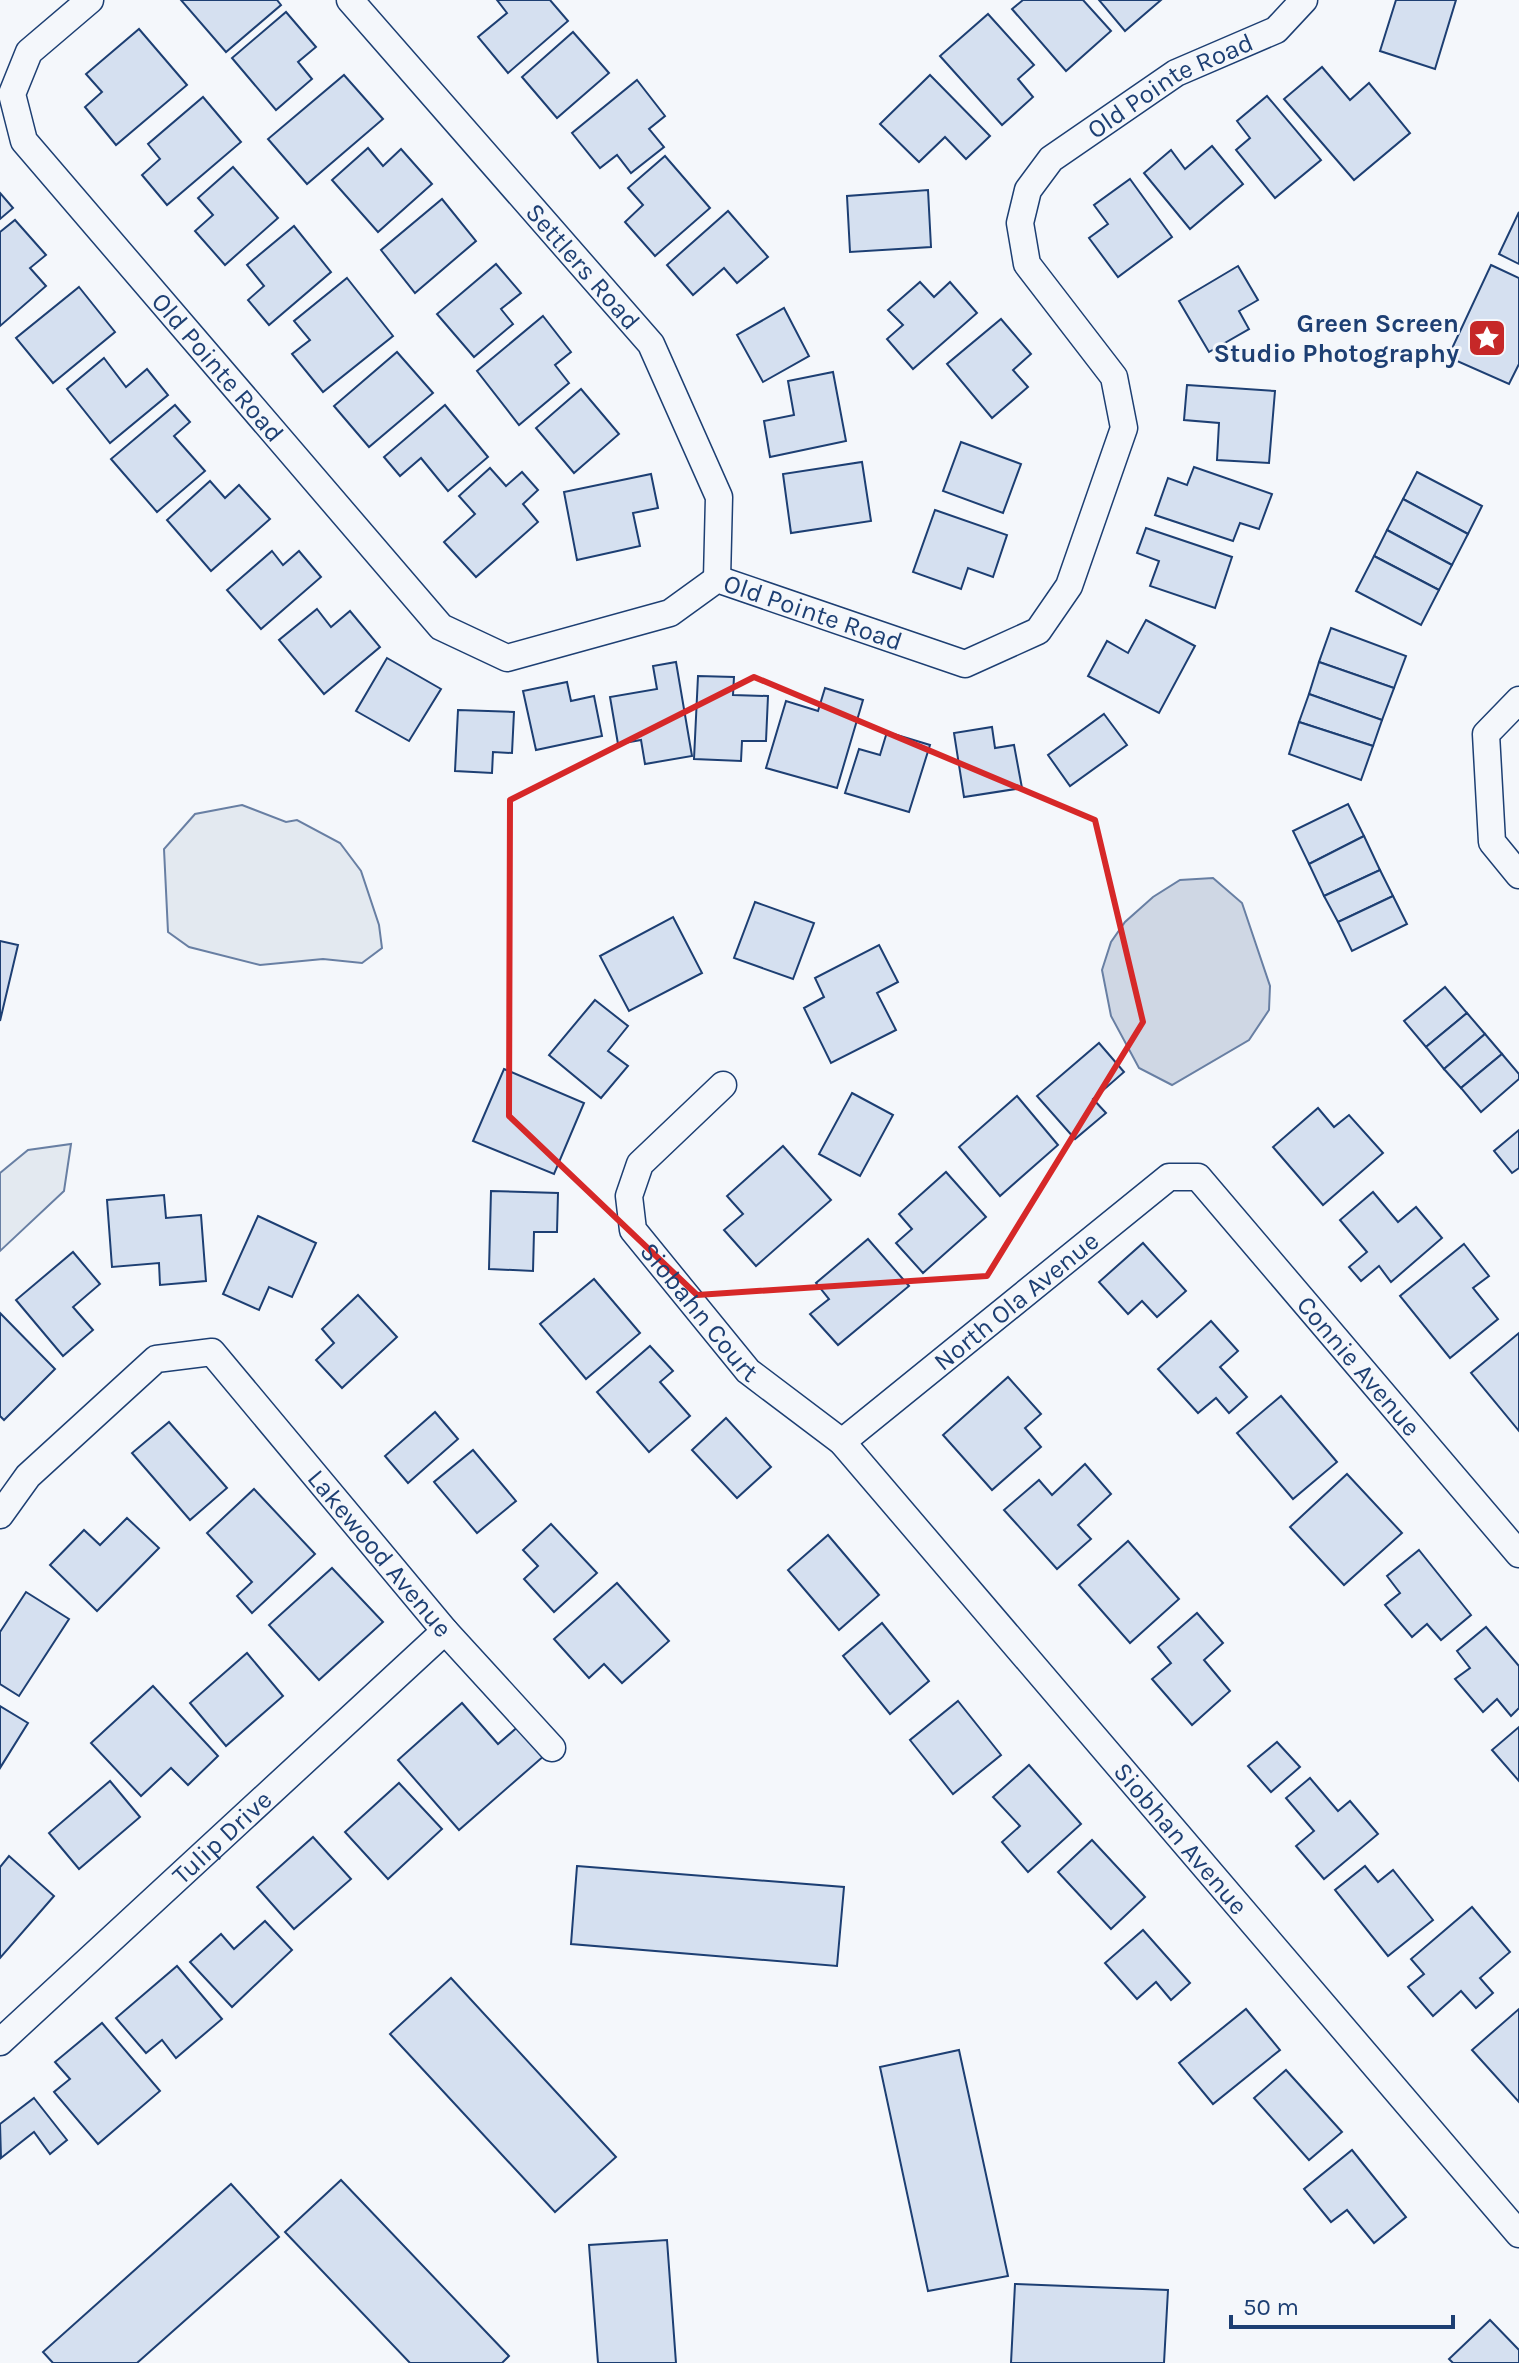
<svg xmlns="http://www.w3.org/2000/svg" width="1519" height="2363" font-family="Karla,sans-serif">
	<rect width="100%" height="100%" fill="#f4f7fb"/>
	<g fill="#e3e9f0" stroke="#687fa3" stroke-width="2">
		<path d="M242 805 286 822 297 820 340 843 361 871 379 925 382 948 362 963 323 959 260 965 189 947 168 932 164 849 195 814Z"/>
		<path d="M71 1144 64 1191 0 1251V1173L28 1150Z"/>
	</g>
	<path fill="#cfd7e4" stroke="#687fa3" stroke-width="2" d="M1213 878 1242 903 1270 986 1269 1010 1249 1040 1172 1085 1139 1068 1111 1016 1102 970 1111 942 1125 922 1153 897 1180 880Z"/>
	<g fill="#d5e0f0" stroke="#1d3f73" stroke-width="2">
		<path d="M181 0H277L281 5 226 52Z"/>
		<path d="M497 0H550L568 21 508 73 478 37 507 13Z"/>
		<path d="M1023 0H1083L1111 31 1066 71 1012 9Z"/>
		<path d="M1099 0H1161L1125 31Z"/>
		<path d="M1396 0H1456L1435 69 1380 51Z"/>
		<path d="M286 12 316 47 298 62 312 79 276 110 232 58Z"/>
		<path d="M988 14 1034 65 1018 79 1033 97 1002 125 940 56Z"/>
		<path d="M139 29 187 85 116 145 85 107 102 92 86 74Z"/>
		<path d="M573 32 609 73 557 118 522 77Z"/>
		<path d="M1322 67 1350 100 1369 83 1410 133 1354 180 1284 99Z"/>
		<path d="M344 75 383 119 307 184 268 139Z"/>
		<path d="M930 75 990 136 966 159 945 137 919 162 880 124Z"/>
		<path d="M637 80 665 116 649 129 664 147 631 173 617 155 600 168 572 133Z"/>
		<path d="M1267 96 1321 160 1275 198 1236 150 1250 138 1237 121Z"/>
		<path d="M203 97 241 142 167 205 142 175 160 159 148 144Z"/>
		<path d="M1212 146 1243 184 1190 229 1144 173 1171 150 1185 169Z"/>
		<path d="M368 148 383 166 401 149 432 184 378 232 332 180Z"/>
		<path d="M665 156 710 208 655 256 625 222 643 205 628 188Z"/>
		<path d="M233 167 278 218 225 265 195 231 213 215 198 198Z"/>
		<path d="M1130 179 1172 237 1118 277 1089 238 1108 224 1094 205Z"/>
		<path d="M928 190 931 247 850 252 847 196Z"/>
		<path d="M0 193 13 208 0 219Z"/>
		<path d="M442 199 476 241 415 293 381 250Z"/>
		<path d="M728 211 768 257 737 283 724 268 693 295 667 265Z"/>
		<path d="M1519 212V264L1499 254Z"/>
		<path d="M15 220 46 255 30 268 46 286 0 326V232Z"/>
		<path d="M294 226 331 272 269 325 248 300 264 286 247 265Z"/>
		<path d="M496 264 521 293 501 309 513 324 474 357 437 314Z"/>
		<path d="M1491 265 1519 278V364L1509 384 1448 357Z"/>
		<path d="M1238 266 1258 300 1239 311 1249 329 1209 352 1179 301Z"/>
		<path d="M347 278 393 336 323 392 292 354 310 340 294 321Z"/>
		<path d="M920 282 934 297 950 282 977 313 913 369 887 339 903 325 888 310Z"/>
		<path d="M79 287 115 332 53 383 16 338Z"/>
		<path d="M784 308 809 356 763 382 737 335Z"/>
		<path d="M543 316 571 352 555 365 569 383 519 425 477 371Z"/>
		<path d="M1001 319 1031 354 1013 370 1028 387 992 418 947 364Z"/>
		<path d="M397 352 433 393 369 447 334 406Z"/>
		<path d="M104 358 126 387 147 369 168 395 110 443 67 389Z"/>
		<path d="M833 372 846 441 770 457 764 421 794 415 788 381Z"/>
		<path d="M1187 385 1275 391 1269 463 1217 460 1219 423 1184 420Z"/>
		<path d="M581 389 619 434 574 473 536 428Z"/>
		<path d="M175 405 190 422 174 436 205 471 157 512 111 459Z"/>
		<path d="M445 405 488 457 448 491 421 458 400 476 384 457Z"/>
		<path d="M961 442 1021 464 1003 513 943 491Z"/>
		<path d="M862 462 871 521 791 533 783 474Z"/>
		<path d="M1194 467 1272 494 1259 529 1240 523 1233 541 1155 515 1168 478 1187 485Z"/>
		<path d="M490 468 506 486 522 472 538 490 523 504 538 522 476 577 444 542 475 514 459 496Z"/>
		<path d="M1417 472 1482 506 1468 534 1403 499Z"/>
		<path d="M651 474 658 508 633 513 640 546 577 560 564 492Z"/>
		<path d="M210 481 225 498 239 485 270 519 211 571 167 520Z"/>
		<path d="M1403 499 1468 534 1452 565 1387 530Z"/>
		<path d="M935 510 1007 535 993 577 968 568 961 589 913 572Z"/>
		<path d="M1146 528 1232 557 1215 608 1150 586 1159 561 1137 553Z"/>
		<path d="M1387 530 1452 565 1439 590 1374 556Z"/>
		<path d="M272 551 283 565 299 551 321 577 261 629 227 590Z"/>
		<path d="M1374 556 1439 590 1421 625 1356 591Z"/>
		<path d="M317 609 331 627 350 611 380 647 324 694 279 640Z"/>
		<path d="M1146 620 1195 646 1159 713 1088 676 1107 641 1128 653Z"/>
		<path d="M1331 628 1406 656 1394 688 1319 662Z"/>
		<path d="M387 658 441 689 409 741 356 711Z"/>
		<path d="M676 662 692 756 645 764 641 740 618 744 610 697 657 689 653 666Z"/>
		<path d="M1319 662 1394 688 1382 720 1309 694Z"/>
		<path d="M698 676 734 677 733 695 768 696 766 741H742L741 761 694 759Z"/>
		<path d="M567 682 571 701 594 696 602 736 536 750 523 691Z"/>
		<path d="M825 688 863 700 837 788 766 768 786 701 818 711Z"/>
		<path d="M1309 694 1382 720 1373 746 1299 722Z"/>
		<path d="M458 710 514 712 512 753 493 752 492 773 455 771Z"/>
		<path d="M1104 714 1127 745 1070 786 1048 755Z"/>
		<path d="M1299 722 1373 746 1361 780 1289 754Z"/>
		<path d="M992 727 995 748 1014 745 1022 788 964 797 954 733Z"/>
		<path d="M887 732 930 745 909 812 845 793 859 749 880 755Z"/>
		<path d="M1348 804 1364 836 1309 864 1293 831Z"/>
		<path d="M1364 836 1380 870 1324 896 1309 864Z"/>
		<path d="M1380 870 1393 896 1338 922 1324 896Z"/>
		<path d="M1393 896 1407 924 1352 951 1338 922Z"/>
		<path d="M755 902 814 923 793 979 734 958Z"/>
		<path d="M673 917 702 973 629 1011 600 956Z"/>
		<path d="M0 941 18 945 0 1021Z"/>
		<path d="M879 945 898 982 877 993 896 1030 831 1063 804 1008 824 997 815 978Z"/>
		<path d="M1445 987 1467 1013 1426 1047 1404 1021Z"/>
		<path d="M595 1000 628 1026 608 1051 628 1066 601 1098 549 1055Z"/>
		<path d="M1467 1013 1485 1034 1444 1069 1426 1047Z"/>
		<path d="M1485 1034 1502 1054 1461 1088 1444 1069Z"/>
		<path d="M1099 1043 1124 1072 1093 1099 1106 1113 1075 1139 1037 1096Z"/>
		<path d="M1502 1054 1519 1074V1079L1481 1112 1461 1088Z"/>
		<path d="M504 1069 584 1103 554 1174 473 1141Z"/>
		<path d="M852 1093 893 1115 860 1176 819 1154Z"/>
		<path d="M1017 1096 1058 1145 1000 1196 959 1147Z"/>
		<path d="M1318 1108 1334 1127 1349 1115 1383 1153 1323 1205 1273 1147Z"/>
		<path d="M1519 1130V1168L1512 1173 1494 1151Z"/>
		<path d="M783 1146 831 1200 756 1266 724 1230 743 1214 727 1196Z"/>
		<path d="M946 1172 986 1217 923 1273 896 1243 912 1229 899 1214Z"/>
		<path d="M491 1191 558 1193 557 1232H534L533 1271 489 1269Z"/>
		<path d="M1373 1192 1398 1222 1416 1207 1442 1238 1391 1282 1379 1266 1361 1281 1349 1267 1367 1252 1340 1220Z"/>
		<path d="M164 1195 166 1218 201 1215 206 1281 160 1285 159 1263 112 1267 107 1200Z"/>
		<path d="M258 1216 316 1243 292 1297 269 1287 259 1310 223 1294Z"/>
		<path d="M868 1239 909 1286 838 1345 810 1314 829 1299 816 1283Z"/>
		<path d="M1143 1243 1186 1291 1157 1317 1142 1301 1128 1314 1099 1282Z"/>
		<path d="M1464 1244 1489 1276 1473 1288 1498 1319 1450 1358 1400 1296Z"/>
		<path d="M73 1252 100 1284 73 1307 93 1330 63 1356 16 1300Z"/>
		<path d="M594 1279 640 1333 586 1379 540 1324Z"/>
		<path d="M358 1295 397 1337 342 1388 316 1360 334 1343 322 1329Z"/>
		<path d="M0 1313 55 1369 4 1420 0 1416Z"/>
		<path d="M1211 1321 1238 1351 1220 1367 1247 1397 1229 1413 1216 1398 1198 1413 1158 1369Z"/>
		<path d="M1519 1333V1431L1471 1373Z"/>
		<path d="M650 1346 673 1371 660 1382 690 1416 649 1452 597 1392Z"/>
		<path d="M1008 1377 1041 1414 1025 1428 1041 1447 992 1490 943 1435Z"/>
		<path d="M1281 1396 1337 1462 1293 1499 1237 1433Z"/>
		<path d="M435 1412 458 1439 408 1483 385 1456Z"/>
		<path d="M726 1418 771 1467 737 1498 692 1450Z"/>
		<path d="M169 1422 227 1488 190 1520 132 1453Z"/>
		<path d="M473 1450 516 1501 477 1533 434 1482Z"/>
		<path d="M1085 1464 1111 1494 1078 1525 1091 1539 1057 1569 1004 1510 1039 1480 1052 1495Z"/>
		<path d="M1347 1474 1402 1533 1344 1585 1290 1527Z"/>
		<path d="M254 1489 315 1554 252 1613 237 1596 252 1582 207 1533Z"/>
		<path d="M127 1518 159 1548 97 1611 50 1565 84 1530 100 1545Z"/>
		<path d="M551 1524 597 1573 554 1612 524 1579 538 1566 523 1550Z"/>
		<path d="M828 1535 879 1595 839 1630 788 1570Z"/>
		<path d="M1128 1541 1179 1599 1130 1643 1079 1585Z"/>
		<path d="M1419 1550 1471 1615 1441 1640 1427 1624 1412 1637 1385 1605 1400 1593 1387 1576Z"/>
		<path d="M332 1568 383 1622 319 1680 269 1625Z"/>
		<path d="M617 1583 669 1641 622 1683 604 1664 589 1678 554 1639Z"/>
		<path d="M26 1592 69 1619 19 1696 0 1684V1632Z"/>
		<path d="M1197 1613 1223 1643 1204 1660 1230 1691 1192 1725 1152 1679 1171 1663 1158 1647Z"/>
		<path d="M882 1623 929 1681 890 1714 843 1656Z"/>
		<path d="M1486 1627 1519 1666V1708L1511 1716 1497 1699 1483 1712 1455 1679 1470 1668 1457 1651Z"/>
		<path d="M247 1653 283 1696 226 1746 190 1703Z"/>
		<path d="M153 1686 218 1756 188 1785 171 1768 141 1796 91 1743Z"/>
		<path d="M958 1701 1001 1755 953 1794 910 1740Z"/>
		<path d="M462 1703 498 1744 520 1725 545 1755 459 1830 398 1760Z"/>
		<path d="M0 1706 28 1723 0 1768Z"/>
		<path d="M1519 1727V1781L1492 1750Z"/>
		<path d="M1277 1742 1300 1767 1271 1792 1248 1766Z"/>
		<path d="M1029 1765 1081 1824 1028 1872 1002 1842 1020 1826 993 1797Z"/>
		<path d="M1310 1778 1338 1811 1350 1801 1378 1834 1324 1879 1296 1846 1314 1831 1286 1798Z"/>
		<path d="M110 1781 140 1817 79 1869 49 1833Z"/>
		<path d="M399 1783 442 1829 388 1879 345 1832Z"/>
		<path d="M313 1837 351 1879 294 1929 257 1887Z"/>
		<path d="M1092 1840 1145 1897 1111 1929 1058 1872Z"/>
		<path d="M9 1856 54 1896 0 1958V1867Z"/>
		<path d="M577 1866 844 1887 837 1966 571 1944Z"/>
		<path d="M1365 1866 1378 1882 1393 1870 1433 1920 1388 1956 1335 1890Z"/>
		<path d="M1472 1907 1510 1952 1480 1978 1493 1993 1476 2008 1461 1991 1433 2016 1408 1987 1424 1974 1411 1959Z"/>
		<path d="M265 1921 292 1950 232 2007 190 1962 221 1934 234 1949Z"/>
		<path d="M1143 1930 1190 1983 1171 2000 1156 1982 1137 1999 1105 1963Z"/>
		<path d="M177 1966 222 2019 176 2058 162 2040 146 2053 116 2018Z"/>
		<path d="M451 1978 616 2157 555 2212 390 2034Z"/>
		<path d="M1246 2009 1280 2050 1213 2104 1179 2063Z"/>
		<path d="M1519 2009V2102L1472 2050Z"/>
		<path d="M102 2023 160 2091 98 2144 54 2092 70 2079 55 2062Z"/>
		<path d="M959 2050 1008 2276 928 2291 880 2067Z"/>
		<path d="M1286 2070 1342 2132 1309 2160 1254 2098Z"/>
		<path d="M34 2098 67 2140 50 2154 34 2132 1 2158 0 2124Z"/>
		<path d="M1352 2150 1406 2217 1374 2243 1347 2210 1331 2222 1304 2189Z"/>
		<path d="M341 2180 509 2356 502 2363H410L285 2232Z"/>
		<path d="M231 2184 279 2237 137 2363H53L43 2352Z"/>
		<path d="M667 2240 676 2363H598L589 2245Z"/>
		<path d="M1015 2284 1168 2290 1164 2363H1011Z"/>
		<path d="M1490 2320 1519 2350V2363H1453L1449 2359Z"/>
	</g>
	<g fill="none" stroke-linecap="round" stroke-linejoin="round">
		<g stroke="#1d3f73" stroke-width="29">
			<g id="street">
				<path id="s1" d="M90 0 29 52 12 94 24 141 441 627 507 658 670 613 717 579 965 664 1038 631 1069 586 1124 428 1114 377 1027 264 1020 223 1028 190 1051 159 1176 73 1276 30 1304 0"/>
				<path id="s2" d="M350 0 651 344 719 497 717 579"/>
				<path d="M1519 700 1486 734 1492 842 1519 875"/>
				<path id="s3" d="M723 1085 640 1164 629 1196 633 1230 748 1371 842 1442 1519 2234"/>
				<path id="s4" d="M842 1442 1169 1177H1198L1519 1554"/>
				<path id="s5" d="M0 1515 28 1476 156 1359 212 1352 445 1631 552 1748"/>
				<path id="s6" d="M0 2042 445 1631"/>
			</g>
		</g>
		<use href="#street" stroke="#f4f7fb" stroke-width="26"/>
	</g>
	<path fill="none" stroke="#d62828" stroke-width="6" stroke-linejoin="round" d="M754 677 1095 820 1143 1022 987 1276 697 1295 509 1116 510 800Z"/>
	<defs>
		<g id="sight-square" transform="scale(2)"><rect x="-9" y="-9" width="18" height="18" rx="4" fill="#c62828" stroke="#f4f7fb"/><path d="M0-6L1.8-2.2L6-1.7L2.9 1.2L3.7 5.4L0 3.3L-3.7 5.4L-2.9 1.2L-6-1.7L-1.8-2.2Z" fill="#fff"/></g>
	</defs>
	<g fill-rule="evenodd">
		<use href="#sight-square" x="1487" y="338"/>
	</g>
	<g text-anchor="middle" stroke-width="6" stroke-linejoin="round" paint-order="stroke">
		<g font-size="26" fill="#1d3f73" stroke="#f4f7fb">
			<text dy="9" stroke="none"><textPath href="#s1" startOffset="2128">Old Pointe Road</textPath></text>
			<text dy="9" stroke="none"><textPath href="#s2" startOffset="354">Settlers Road</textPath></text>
			<text dy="9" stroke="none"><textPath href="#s1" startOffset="472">Old Pointe Road</textPath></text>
			<text dy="9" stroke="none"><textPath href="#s1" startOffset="1216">Old Pointe Road</textPath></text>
			<text dy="9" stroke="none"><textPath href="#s4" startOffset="224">North Ola Avenue</textPath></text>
			<text dy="9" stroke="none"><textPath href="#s3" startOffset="288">Siobahn Court</textPath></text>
			<text dy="9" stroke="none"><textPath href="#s4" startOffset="698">Connie Avenue</textPath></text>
			<text dy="9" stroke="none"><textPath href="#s5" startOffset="540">Lakewood Avenue</textPath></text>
			<text dy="9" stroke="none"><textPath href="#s6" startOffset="302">Tulip Drive</textPath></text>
			<text dy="9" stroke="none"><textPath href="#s3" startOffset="1004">Siobhan Avenue</textPath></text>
		</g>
		<g font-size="26" font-weight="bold" fill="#1d3f73" stroke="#f4f7fb" text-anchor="end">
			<text x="1459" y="332">Green Screen<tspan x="1459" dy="30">Studio Photography</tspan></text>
		</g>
	</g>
	<path d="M1231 2315v12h222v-12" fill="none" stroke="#1d3f73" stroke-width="4"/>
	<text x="1243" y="2315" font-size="24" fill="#1d3f73" stroke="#f4f7fb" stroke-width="6" paint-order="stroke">50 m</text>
</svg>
